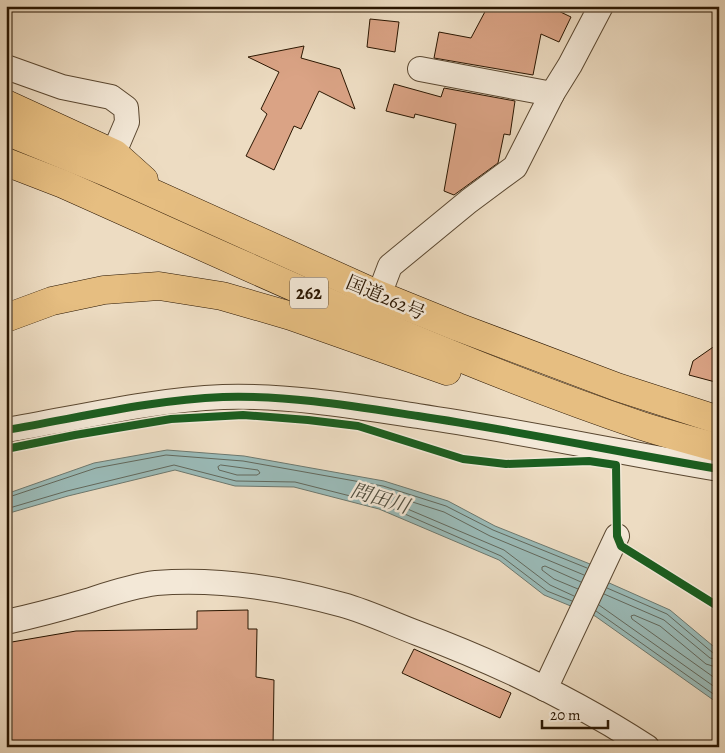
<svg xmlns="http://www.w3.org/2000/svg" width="725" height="753" font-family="Alegreya,'Noto Serif JP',serif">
	<rect width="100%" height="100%" fill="#eddcc2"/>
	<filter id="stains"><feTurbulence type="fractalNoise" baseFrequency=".004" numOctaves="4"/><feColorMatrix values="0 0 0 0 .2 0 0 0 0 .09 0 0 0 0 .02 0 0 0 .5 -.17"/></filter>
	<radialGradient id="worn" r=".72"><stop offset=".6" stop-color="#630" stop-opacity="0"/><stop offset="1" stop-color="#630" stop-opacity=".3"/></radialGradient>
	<path fill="#9abab7" stroke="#6d786e" d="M167 450 244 456 384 481 448 501 495 526 590 564 607 582 670 610 719 651V704L595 616 544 595 499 560 379 509 294 487 235 486 175 470 68 496 6 514V494L94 463Z"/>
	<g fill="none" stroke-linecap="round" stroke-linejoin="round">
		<g stroke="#62685c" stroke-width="1">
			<path d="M221 465 258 470 260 473 257 475H237L219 470 218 467Z"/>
			<path d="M6 498 96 468 166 455 243 461 383 486 446 506 493 530 587 568"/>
			<path d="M6 509 67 491 174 465 236 481 295 482 382 504 501 556 547 591 572 601"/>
			<path d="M607 588 667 614 713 653 719 654"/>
			<path d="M578 589 554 579 542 570V567L545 566 581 582"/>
			<path d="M604 594 664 620 710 658 719 660"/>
			<path d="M574 596 550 585 504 550 384 499 370 495 368 491 371 490 381 492 444 512 490 536 584 575"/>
			<path d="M599 605 719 690"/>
			<path d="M596 611 719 698"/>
			<path d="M719 668 706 664 660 626 634 615 631 616 632 619 719 681"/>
		</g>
	</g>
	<g fill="#daa385" stroke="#291500">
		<path d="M488 6H548L571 17 559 42 541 34 533 75 434 58 439 32 471 38Z"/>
		<path d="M370 19 399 22 395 52 367 47Z"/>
		<path d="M304 46 301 58 340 69 355 109 319 91 301 129 294 126 274 170 246 156 267 114 261 109 279 72 248 57Z"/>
		<path d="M394 84 441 97 444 88 515 101 510 135 504 134 498 163 454 195 444 191 456 124 415 114 414 118 386 111Z"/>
		<path d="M719 343V383L689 375 693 361Z"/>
		<path d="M248 610V629H257L256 677 274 680 273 747H6V643L76 631 197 629V611Z"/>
		<path d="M414 649 511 693 500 718 402 673Z"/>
	</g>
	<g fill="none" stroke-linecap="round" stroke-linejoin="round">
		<g stroke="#5a4730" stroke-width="26">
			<g id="minor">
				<path d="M6 67 62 87 111 97 126 108 127 122 107 169"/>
				<path d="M420 69 552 94"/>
				<path d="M379 295 390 266 469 201 515 167 552 94 570 65 601 6"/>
				<path d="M6 430C78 418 150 400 223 397 288 395 353 406 418 416 518 431 618 452 719 469"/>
				<path d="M6 622C34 616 60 609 87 601 109 594 132 586 156 583 217 578 285 589 343 605 368 612 393 624 417 633 497 663 575 700 647 747"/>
				<path d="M545 689 617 536"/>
			</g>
		</g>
		<g stroke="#291500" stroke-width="29">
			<g id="highway">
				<path d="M6 104 115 154 144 180"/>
				<path d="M6 131 106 172 379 295 458 327 617 387 719 420"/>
				<path d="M6 162 63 184C254 269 444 359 642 426 667 434 693 441 719 448"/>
				<path d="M6 318 52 301 104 290 159 286 222 296 291 316 447 371"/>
			</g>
		</g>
		<use href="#minor" stroke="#f3e8d7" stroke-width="24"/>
		<use href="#highway" stroke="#e6be81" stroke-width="28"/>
		<g stroke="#f3e8d7" stroke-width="11">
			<g id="cycleway">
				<path d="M6 430C78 418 150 400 223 397 288 395 353 406 418 416 518 431 618 452 719 469"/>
				<path d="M6 449 75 435 171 419 243 415 308 420 358 426 463 459 506 464 589 461 616 465 617 536 621 546 719 607"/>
			</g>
		</g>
		<use href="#cycleway" stroke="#1b5e20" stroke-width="8"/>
	</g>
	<g text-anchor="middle" stroke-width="5" stroke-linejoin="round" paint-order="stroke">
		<rect fill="#f3e8d7" stroke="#665440" stroke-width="1" x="290" y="277.5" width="38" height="31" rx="4"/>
		<g font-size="18" font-weight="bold" fill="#291500">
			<text x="309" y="299">262</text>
		</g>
		<g font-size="19" fill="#291500" stroke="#f3e8d7">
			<text transform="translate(386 297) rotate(23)" y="7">国道262号</text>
		</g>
		<g font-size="20" font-style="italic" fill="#514f40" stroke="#f3e8d7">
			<text transform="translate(380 498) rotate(17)" y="7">問田川</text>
		</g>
	</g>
	<rect width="725" height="753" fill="none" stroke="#eddcc2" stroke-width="25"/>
	<rect x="8" y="8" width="710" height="738" fill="none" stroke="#291500" stroke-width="2.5"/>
	<rect x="12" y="12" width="700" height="728" fill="none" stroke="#291500"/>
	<path d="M542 720v8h66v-8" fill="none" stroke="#291500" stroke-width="2.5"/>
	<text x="550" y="720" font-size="15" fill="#291500" stroke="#f3e8d7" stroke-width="4" paint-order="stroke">20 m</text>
	<rect width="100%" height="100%" filter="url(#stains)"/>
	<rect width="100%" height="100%" fill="url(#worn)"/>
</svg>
